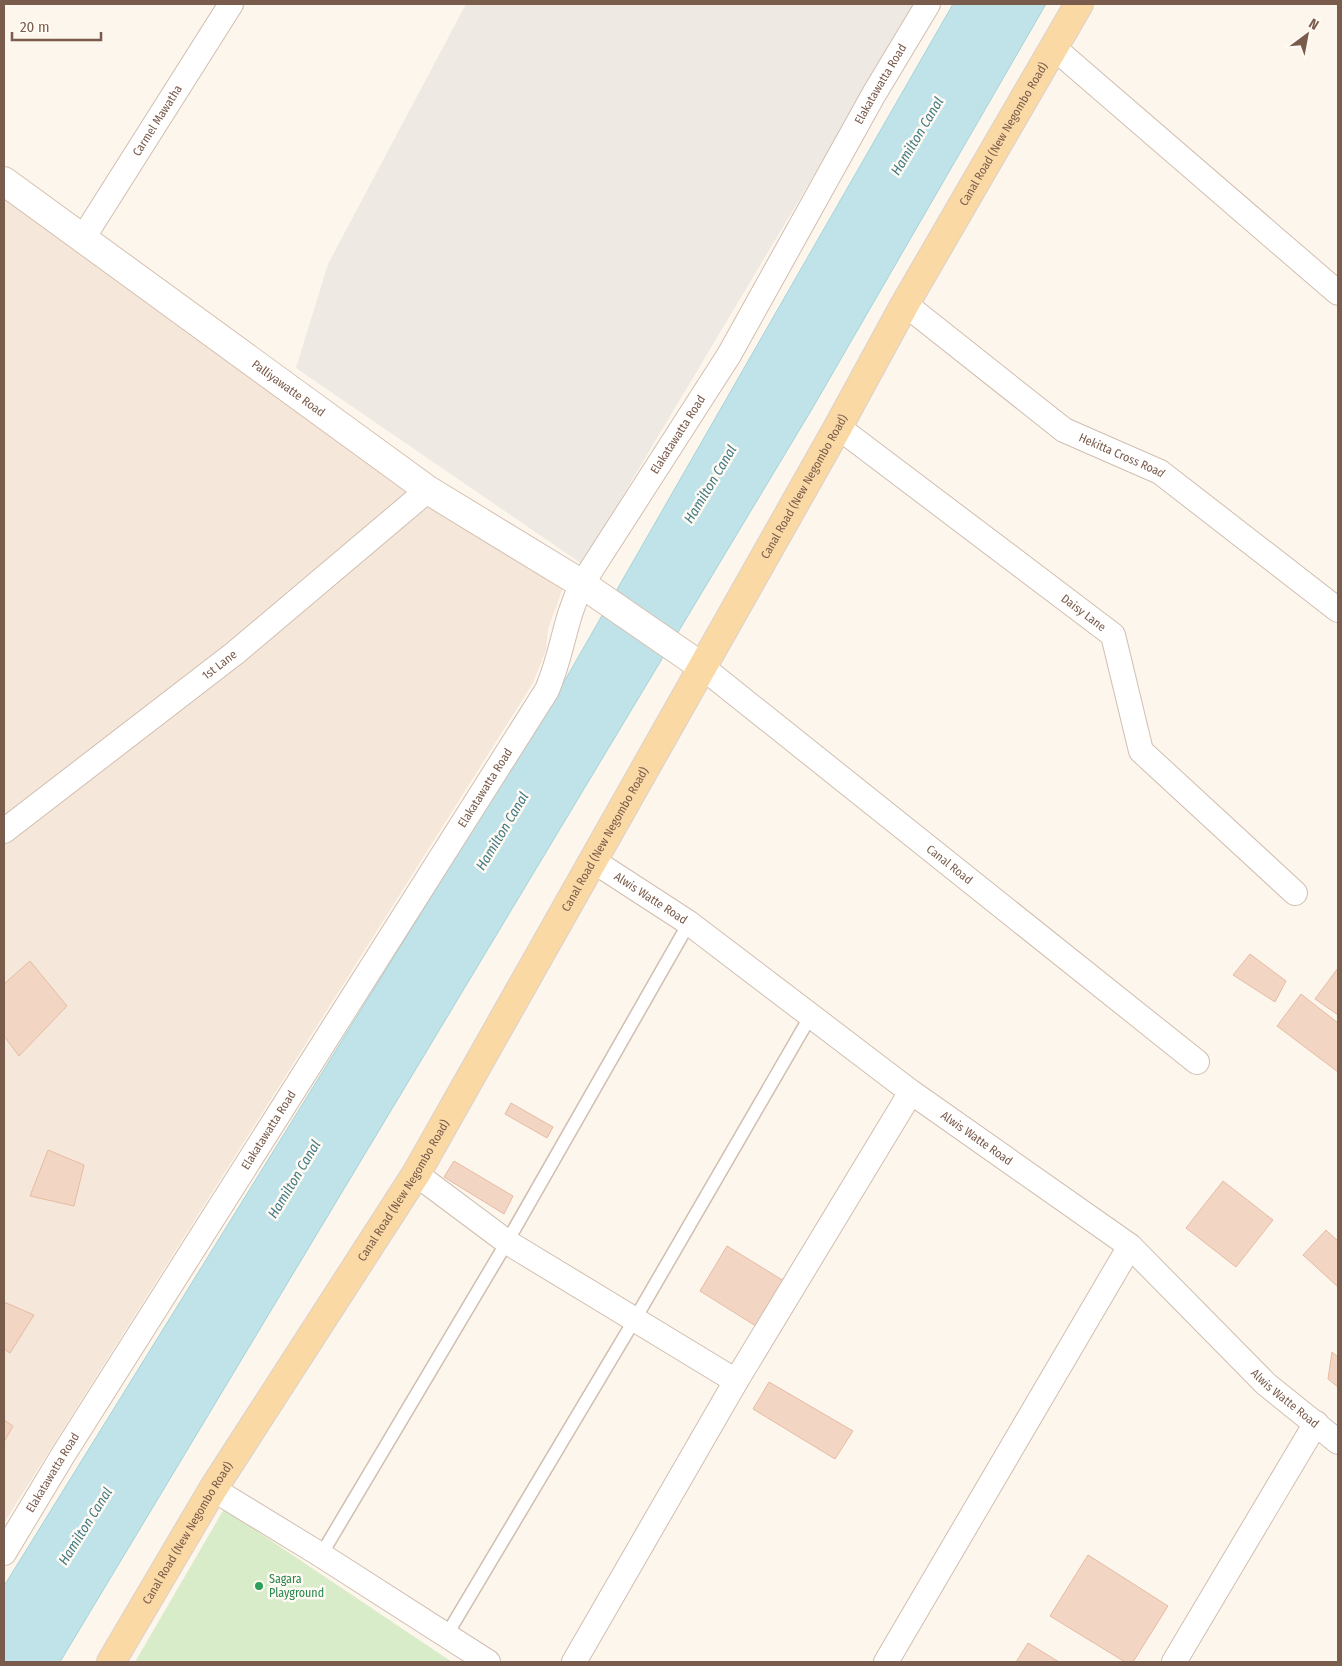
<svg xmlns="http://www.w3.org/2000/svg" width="1342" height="1666" font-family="'Fira Sans Condensed',sans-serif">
	<rect width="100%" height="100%" fill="#fdf6ec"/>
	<path fill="#f5e8da" d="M4 195 564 585 548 629 546 650 533 683 4 1523Z"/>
	<path fill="#efe9e4" d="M466 4H916L582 564 296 368 328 264Z"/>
	<path fill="#d8ecc9" d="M224 1509 452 1662H135Z"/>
	<path fill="#bfe3e8" stroke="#a5d3da" d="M953 4H1046L812 409 60 1662H4V1586L561 687Z"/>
	<g fill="#f3d5c3" stroke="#e6bba3">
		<path d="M1250 954 1286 981 1275 1002 1233 975Z"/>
		<path d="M30 961 67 1006 19 1056 4 1036V984Z"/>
		<path d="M1338 968V1015L1315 999Z"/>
		<path d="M1301 994 1338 1023V1072L1277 1026Z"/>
		<path d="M511 1103 553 1127 547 1138 505 1114Z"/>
		<path d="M48 1150 84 1165 74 1206 30 1196Z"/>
		<path d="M454 1161 513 1196 504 1214 444 1177Z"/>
		<path d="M1223 1181 1273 1220 1236 1267 1186 1228Z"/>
		<path d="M1326 1230 1338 1241V1287L1303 1255Z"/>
		<path d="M727 1246 784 1281 759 1328 700 1291Z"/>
		<path d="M4 1302 34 1315 10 1353 4 1349Z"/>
		<path d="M1332 1352 1338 1357V1387L1328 1379Z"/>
		<path d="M769 1382 853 1431 835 1459 753 1409Z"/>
		<path d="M4 1420 13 1426 4 1442Z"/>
		<path d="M1088 1555 1168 1606 1133 1662H1125L1050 1616Z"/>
		<path d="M1028 1643 1059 1662H1016Z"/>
	</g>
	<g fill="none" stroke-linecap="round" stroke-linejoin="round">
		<g stroke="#d1beb0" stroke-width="15">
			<g id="lane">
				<path d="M321 1555 507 1242 689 923"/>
				<path d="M446 1636 635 1319 810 1017"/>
			</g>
		</g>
		<g stroke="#d1beb0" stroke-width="26">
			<g id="street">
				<path d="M1053 47 1338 293"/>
				<path id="s1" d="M83 238 231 4"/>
				<path id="s2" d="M905 304 1064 430 1160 472 1338 610"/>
				<path id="s3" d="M838 427 1113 635 1141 751 1295 893"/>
				<path id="s4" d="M701 666 1197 1062"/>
				<path id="s5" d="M4 831 235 653 428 490"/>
				<path id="s6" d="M592 860 689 923 911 1092 1130 1246 1266 1384 1338 1442"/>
				<path d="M416 1174 507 1242 736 1381"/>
				<path d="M213 1489 321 1555 488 1662"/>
				<path id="s7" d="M4 1553 63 1455 547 690C563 653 564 620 582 584L729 355 874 94 928 4"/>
				<path d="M574 1662 736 1381 911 1092"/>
				<path d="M886 1662 1130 1246"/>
				<path d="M1174 1662 1316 1423"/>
			</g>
		</g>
		<g stroke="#d6c0b0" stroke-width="30">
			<g id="secondary">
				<path id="s8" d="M4 181 428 490 582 584 701 666"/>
			</g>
		</g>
		<g stroke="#dad1cd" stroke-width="30">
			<g id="primary">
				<path id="s9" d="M111 1662 213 1489 416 1174 838 427 905 304 1079 4"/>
			</g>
		</g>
		<use href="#lane" stroke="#fff" stroke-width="12"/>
		<use href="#street" stroke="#fff" stroke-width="24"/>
		<use href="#secondary" stroke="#fff" stroke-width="28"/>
		<use href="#primary" stroke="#fbd9a5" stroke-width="28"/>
	</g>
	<circle fill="#2e9e5b" stroke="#fffaf3" stroke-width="2" cx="259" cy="1586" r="5"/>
	<g text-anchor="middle" stroke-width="5" stroke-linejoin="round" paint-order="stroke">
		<g font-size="12" fill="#7a5c4d" stroke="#fffaf3">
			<text dy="4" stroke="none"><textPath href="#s7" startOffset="1714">Elakatawatta Road</textPath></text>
			<text dy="4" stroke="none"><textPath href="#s1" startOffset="139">Carmel Mawatha</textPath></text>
			<text dy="4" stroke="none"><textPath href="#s9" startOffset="1770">Canal Road (New Negombo Road)</textPath></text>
			<text dy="4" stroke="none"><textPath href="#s8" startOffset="352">Palliyawatte Road</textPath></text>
			<text dy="4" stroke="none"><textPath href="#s7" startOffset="1309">Elakatawatta Road</textPath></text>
			<text dy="4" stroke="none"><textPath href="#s2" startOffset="266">Hekitta Cross Road</textPath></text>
			<text dy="4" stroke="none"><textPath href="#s9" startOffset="1365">Canal Road (New Negombo Road)</textPath></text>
			<text dy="4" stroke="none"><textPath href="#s3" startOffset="308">Daisy Lane</textPath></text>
			<text dy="4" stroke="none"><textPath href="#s5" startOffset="272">1st Lane</textPath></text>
			<text dy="4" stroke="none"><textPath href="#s7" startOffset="904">Elakatawatta Road</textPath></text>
			<text dy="4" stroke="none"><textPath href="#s9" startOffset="960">Canal Road (New Negombo Road)</textPath></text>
			<text dy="4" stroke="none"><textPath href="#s4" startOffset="318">Canal Road</textPath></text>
			<text dy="4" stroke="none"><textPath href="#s6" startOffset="70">Alwis Watte Road</textPath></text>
			<text dy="4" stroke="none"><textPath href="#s7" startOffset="499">Elakatawatta Road</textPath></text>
			<text dy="4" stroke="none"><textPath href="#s6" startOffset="475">Alwis Watte Road</textPath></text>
			<text dy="4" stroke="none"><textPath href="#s9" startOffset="555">Canal Road (New Negombo Road)</textPath></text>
			<text dy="4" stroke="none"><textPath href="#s6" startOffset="880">Alwis Watte Road</textPath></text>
			<text dy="4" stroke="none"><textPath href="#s7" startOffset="94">Elakatawatta Road</textPath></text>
			<text dy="4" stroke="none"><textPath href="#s9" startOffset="150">Canal Road (New Negombo Road)</textPath></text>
		</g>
		<g font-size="12" fill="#27864d" stroke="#fffaf3" text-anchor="start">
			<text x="269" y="1583">Sagara<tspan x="269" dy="14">Playground</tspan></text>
		</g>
		<g font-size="14" font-style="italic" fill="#437c86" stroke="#fffaf3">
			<text transform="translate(917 136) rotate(-59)" y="5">Hamilton Canal</text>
			<text transform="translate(710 484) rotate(-59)" y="5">Hamilton Canal</text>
			<text transform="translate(502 831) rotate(-59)" y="5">Hamilton Canal</text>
			<text transform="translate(294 1179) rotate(-59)" y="5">Hamilton Canal</text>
			<text transform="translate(85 1526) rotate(-58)" y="5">Hamilton Canal</text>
		</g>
	</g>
	<rect width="1342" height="1666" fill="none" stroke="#7a5c4d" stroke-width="10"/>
	<g transform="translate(1307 35) rotate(32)" stroke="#fffaf3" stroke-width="4" paint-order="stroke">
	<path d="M0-4L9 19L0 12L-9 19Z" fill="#7a5c4d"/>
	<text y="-8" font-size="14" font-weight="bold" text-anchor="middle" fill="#7a5c4d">N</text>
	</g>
	<path d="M12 32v8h89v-8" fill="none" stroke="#7a5c4d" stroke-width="2.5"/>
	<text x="20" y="32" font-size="15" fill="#7a5c4d" stroke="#fffaf3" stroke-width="4" paint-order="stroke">20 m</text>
</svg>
